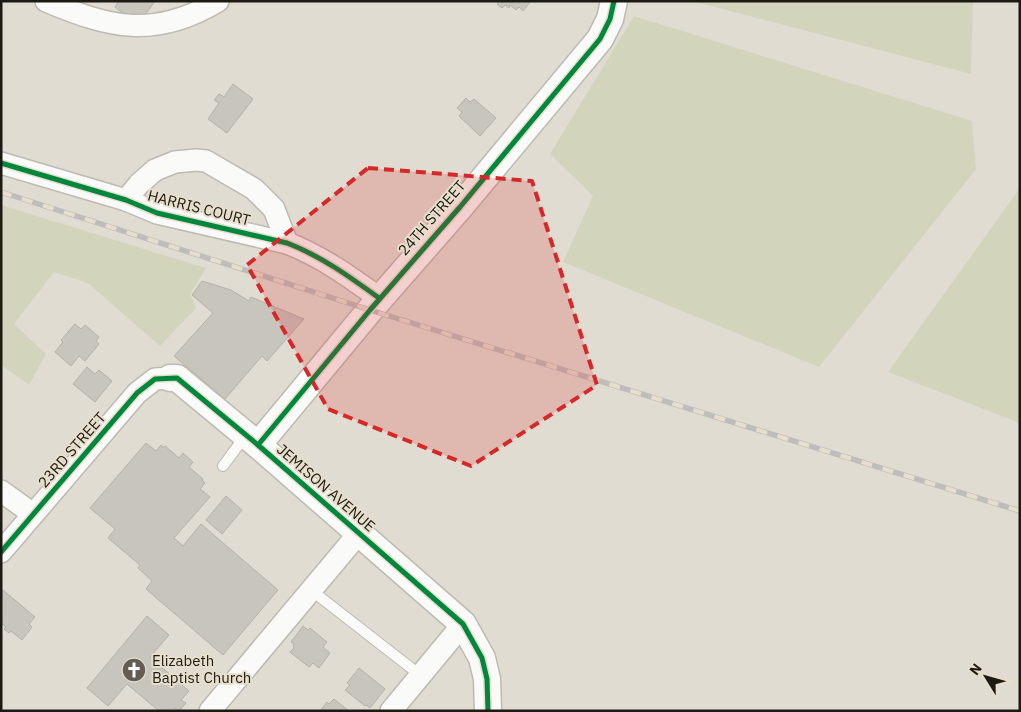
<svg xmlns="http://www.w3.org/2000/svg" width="1021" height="712" font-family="'IBM Plex Sans',sans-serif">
	<rect width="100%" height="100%" fill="#e1dcd2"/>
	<g fill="#d2d4bc">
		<path d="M692 1H973L971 74Z"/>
		<path d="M634 16 972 121 976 169 819 367 563 262 593 196 550 154Z"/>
		<path d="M1020 188V423L888 372Z"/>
		<path d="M1 205 206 268 190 294 196 308 160 346 88 283 54 272 14 324 46 354 29 385 1 365Z"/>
	</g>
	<g fill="#c8c5bd" stroke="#b5b1a9">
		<path d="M119 1H155L138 25 115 7Z"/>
		<path d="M500 1H531L523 11 519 7 516 10 510 5 509 8 505 5 502 8 497 4Z"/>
		<path d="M233 84 253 99 227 133 208 119 219 103 214 100 219 94 224 97Z"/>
		<path d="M466 98 470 102 474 99 496 118 480 136 459 116 462 112 457 108Z"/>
		<path d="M202 281 231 290 249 301 251 297 304 319 267 361 262 356 225 399 174 356 213 313 192 295Z"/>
		<path d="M75 324 81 329 85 325 99 337 96 341 99 344 85 361 79 356 71 366 55 352 63 342 61 340Z"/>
		<path d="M87 367 95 374 99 370 112 381 95 402 73 384Z"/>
		<path d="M146 443 156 451 161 445 164 448 165 446 179 458 183 453 193 462 189 467 203 479 202 480 205 483 200 489 210 497 174 538 183 546 201 524 278 590 223 655 146 589 152 581 138 568 140 565 108 538 115 529 90 508Z"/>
		<path d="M226 496 242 510 222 534 206 520Z"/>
		<path d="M3 590 35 617 29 624 32 627 22 640 11 631 9 633 4 629 6 627 1 623V592Z"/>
		<path d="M147 616 169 635 150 657 189 691 181 700 186 703 179 711 175 708 173 711H159L127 684 108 706 87 688Z"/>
		<path d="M303 626 308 630 310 628 327 642 323 647 330 653 319 668 313 663 309 667 290 652 294 648 293 646 294 644 291 642Z"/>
		<path d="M359 668 385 689 370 708 366 705 365 706 345 690 350 685 347 683Z"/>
		<path d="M334 699 349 711H320L327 702 329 704Z"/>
	</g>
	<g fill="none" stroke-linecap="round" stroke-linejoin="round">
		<g stroke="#bebab2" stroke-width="12">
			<g id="service">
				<path d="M223 466 246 435"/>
				<path d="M311 590 420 675"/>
			</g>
		</g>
		<g stroke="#bebab2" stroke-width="24">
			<g id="minor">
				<path d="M46 1C110 28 155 39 218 1"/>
				<path d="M1 163 126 200 157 213 287 243C321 256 350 277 379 298"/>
				<path d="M126 200 139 184 155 170 175 162 196 160 206 161 254 189 274 209 287 243"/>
				<path d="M1 491 33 514"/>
				<path d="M1 552 137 393 155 379 170 378"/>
				<path d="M210 711 359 533"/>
				<path d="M391 711 463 624"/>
			</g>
		</g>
		<g stroke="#bebab2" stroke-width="29">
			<g id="tertiary">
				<path d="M170 378H177L258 445 463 624 482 658 487 679 488 711"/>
				<path d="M258 445 370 310 460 207 600 39 610 19 614 1"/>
			</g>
		</g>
		<use href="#service" stroke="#fafaf8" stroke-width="10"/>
		<use href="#minor" stroke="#fafaf8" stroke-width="21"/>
		<use href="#tertiary" stroke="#fafaf8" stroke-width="26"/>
		<g stroke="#bfbdbb" stroke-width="5.5">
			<path id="rail" d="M1 192 370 310 1020 511"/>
		</g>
		<use href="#rail" stroke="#e7decc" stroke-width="4" stroke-dasharray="11" stroke-linecap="butt"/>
		<g stroke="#e7decc" stroke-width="8">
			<g id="cycleway">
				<path d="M1 163 126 200 157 213 287 243C321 256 350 277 379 298"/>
				<path d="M258 445 370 310 460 207 600 39 610 19 614 1"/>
				<path d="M1 552 137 393 155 379 177 378 258 445 463 624 482 658 487 679 488 711"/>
			</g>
		</g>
		<use href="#cycleway" stroke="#00873e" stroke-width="5"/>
	</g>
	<path fill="#d62828" fill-opacity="0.2" stroke="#d62828" stroke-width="4" stroke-dasharray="10 6" stroke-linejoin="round" d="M368 168 532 181 597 385 471 466 328 409 247 265Z"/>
	<defs>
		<g id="church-disc" transform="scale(1.25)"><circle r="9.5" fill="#625e56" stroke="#e7decc"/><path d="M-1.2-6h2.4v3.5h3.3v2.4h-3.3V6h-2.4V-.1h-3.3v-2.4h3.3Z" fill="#fff"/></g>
	</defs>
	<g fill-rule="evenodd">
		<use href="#church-disc" x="134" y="670"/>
	</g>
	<g text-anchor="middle" stroke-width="4" stroke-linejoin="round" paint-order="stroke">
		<g font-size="15" fill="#1d1a13" stroke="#e7decc">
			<text transform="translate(199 208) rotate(14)" y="5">HARRIS COURT</text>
			<text transform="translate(432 218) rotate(-49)" y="5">24TH STREET</text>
			<text transform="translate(72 450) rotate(-49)" y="5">23RD STREET</text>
			<text transform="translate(326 488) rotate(41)" y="5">JEMISON AVENUE</text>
		</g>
		<g font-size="15" fill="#1d1a13" stroke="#e7decc" text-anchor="start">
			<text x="152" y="666">Elizabeth<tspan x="152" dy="17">Baptist Church</tspan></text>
		</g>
	</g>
	<rect width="1021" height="712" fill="none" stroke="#1d1a13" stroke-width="5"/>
	<g transform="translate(986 677) rotate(307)" stroke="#e7decc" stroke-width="4" paint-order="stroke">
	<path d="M0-4L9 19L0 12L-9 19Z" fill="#1d1a13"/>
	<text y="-8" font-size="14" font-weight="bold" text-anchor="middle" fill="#1d1a13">N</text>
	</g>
</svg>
